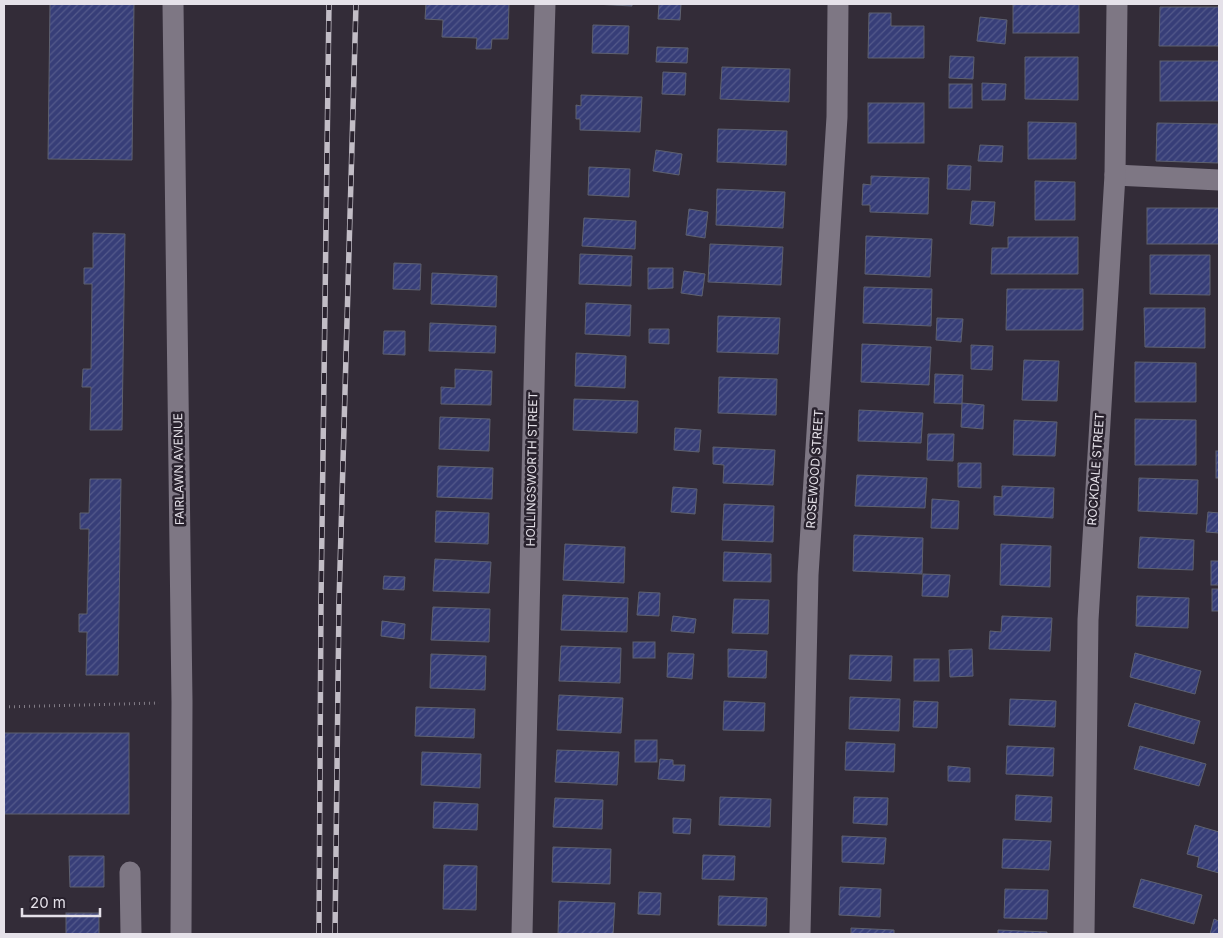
<svg xmlns="http://www.w3.org/2000/svg" width="1223" height="938" font-family="Inter,sans-serif">
	<defs>
		<pattern id="building-hatch" width="6" height="6" patternUnits="userSpaceOnUse" patternTransform="scale(1.25)"><rect width="6" height="6" fill="#373e78"/><path d="M-1 1l2-2M0 6l6-6M5 7l2-2" fill="none" stroke="#545a8b"/></pattern>
	</defs>
	<rect width="100%" height="100%" fill="#332c38"/>
	<g fill="url(#building-hatch)" stroke="#5e616f">
		<path d="M50 4H134L132 160 48 159Z"/>
		<path d="M426 4H509L508 39H492L491 49H476L477 38 442 37 443 20 425 19Z"/>
		<path d="M594 4H632V6Z"/>
		<path d="M659 4H681L680 20 658 19Z"/>
		<rect x="1013" y="4" width="66" height="29"/>
		<path d="M1160 7H1219V46H1159Z"/>
		<path d="M869 13H891V26H924V58H868Z"/>
		<path d="M980 17 1007 20 1005 44 977 41Z"/>
		<path d="M593 25 629 26 628 54 592 53Z"/>
		<path d="M657 47 688 48 687 63 656 62Z"/>
		<path d="M950 56 974 57 973 79 949 78Z"/>
		<path d="M1025 57H1078V100L1025 99Z"/>
		<rect x="1160" y="61" width="59" height="40"/>
		<path d="M722 67 790 69 789 102 720 99Z"/>
		<path d="M663 72 686 73 685 95 662 94Z"/>
		<path d="M982 83 1006 84 1005 100H982Z"/>
		<rect x="949" y="84" width="23" height="24"/>
		<path d="M581 95 642 97 640 132 580 130V119H576V105L581 106Z"/>
		<rect x="868" y="103" width="56" height="40"/>
		<path d="M1028 122 1076 123V159H1028Z"/>
		<path d="M1157 123 1218 124V163L1156 161Z"/>
		<path d="M718 129 787 131 786 165 717 162Z"/>
		<path d="M980 145 1003 146 1002 162 978 161Z"/>
		<path d="M656 150 682 154 679 175 653 171Z"/>
		<path d="M948 165 971 166 970 190 947 189Z"/>
		<path d="M589 167 630 169 629 197 588 195Z"/>
		<path d="M871 176 929 178 928 214 870 212V205H862L863 184 871 185Z"/>
		<path d="M1035 181 1075 182V220H1035Z"/>
		<path d="M717 189 785 192 783 228 716 225Z"/>
		<path d="M972 201 995 202 993 226 970 224Z"/>
		<rect x="1147" y="208" width="72" height="36"/>
		<path d="M689 209 708 212 705 238 686 235Z"/>
		<path d="M584 218 636 221 635 249 582 246Z"/>
		<path d="M93 233 125 234 122 430H90L91 387H82L83 369H91L92 284H84V268H93Z"/>
		<path d="M866 236 932 239 930 277 865 274Z"/>
		<path d="M1008 237H1078V274H991L992 248H1008Z"/>
		<path d="M710 244 783 247 781 285 708 282Z"/>
		<path d="M580 254 632 256 631 286 579 284Z"/>
		<path d="M1150 255H1210V295L1150 294Z"/>
		<path d="M394 263 421 264 420 290 393 289Z"/>
		<path d="M648 268H673V288L648 289Z"/>
		<path d="M684 271 705 274 702 296 681 293Z"/>
		<path d="M432 273 497 276 496 307 431 304Z"/>
		<path d="M864 287 932 289 931 326 863 323Z"/>
		<path d="M1007 289H1083V330H1006Z"/>
		<path d="M586 303 631 305 630 336 585 334Z"/>
		<path d="M1144 308H1205V348L1145 347Z"/>
		<path d="M718 316 780 318 778 354 717 352Z"/>
		<path d="M937 318 963 319 961 342 936 340Z"/>
		<path d="M430 323 496 326 495 353 429 351Z"/>
		<path d="M649 329H669V344L649 343Z"/>
		<path d="M384 331H405V355L383 354Z"/>
		<path d="M862 344 931 347 929 385 861 382Z"/>
		<path d="M971 345 993 346 992 370 971 369Z"/>
		<path d="M576 353 626 356 625 388 575 386Z"/>
		<path d="M1024 360 1059 361 1057 401 1022 400Z"/>
		<path d="M1135 362 1196 363V402H1135Z"/>
		<path d="M455 369 492 371 491 405 441 404V387L455 388Z"/>
		<path d="M935 374 963 375 962 404 934 403Z"/>
		<path d="M719 377 777 379 776 415 718 413Z"/>
		<path d="M574 399 638 401 637 433 573 430Z"/>
		<path d="M962 403 984 405 983 429 961 427Z"/>
		<path d="M859 410 923 413 921 443 858 441Z"/>
		<path d="M440 417 490 419 489 451 439 449Z"/>
		<path d="M1135 419 1196 420V465H1135Z"/>
		<path d="M1014 420 1057 422 1055 456 1013 455Z"/>
		<path d="M675 428 701 430 699 452 674 450Z"/>
		<path d="M928 434H954L953 461 927 460Z"/>
		<path d="M713 447 775 450 773 485 723 483 724 465 713 464Z"/>
		<rect x="1216" y="451" width="3" height="27"/>
		<path d="M958 463H981V488L958 487Z"/>
		<path d="M438 466 493 468 492 499 437 497Z"/>
		<path d="M857 475 927 478 925 508 855 506Z"/>
		<path d="M1139 478 1198 480 1197 514 1138 511Z"/>
		<path d="M90 479H121L118 675H86L87 632H79V614H87L89 529H80V513H89Z"/>
		<path d="M1002 486 1054 488 1053 518 994 515V496L1002 497Z"/>
		<path d="M673 487 697 489 695 514 671 512Z"/>
		<path d="M932 499 959 501 958 529 931 528Z"/>
		<path d="M724 504 774 506 773 542 722 540Z"/>
		<path d="M436 511 489 513 488 544 435 542Z"/>
		<path d="M1208 512 1219 513V533L1206 532Z"/>
		<path d="M854 535 923 538 922 574 853 571Z"/>
		<path d="M1140 537 1194 540 1193 570 1138 568Z"/>
		<path d="M565 544 625 547 624 583 563 580Z"/>
		<path d="M1001 544 1051 546 1050 587 1000 585Z"/>
		<path d="M724 552 771 554V582L723 581Z"/>
		<path d="M435 559 491 562 489 593 433 591Z"/>
		<rect x="1211" y="561" width="8" height="24"/>
		<path d="M923 574 950 575 948 597 922 596Z"/>
		<path d="M384 576 405 577 404 590 383 589Z"/>
		<rect x="1212" y="589" width="7" height="22"/>
		<path d="M639 592 660 593 659 616 637 615Z"/>
		<path d="M563 595 628 598 627 632 561 630Z"/>
		<path d="M1137 596 1189 598 1188 628 1136 626Z"/>
		<path d="M734 599 769 600 768 634 732 633Z"/>
		<path d="M433 607 490 609 489 642 431 640Z"/>
		<path d="M673 616 696 619 694 633 671 631Z"/>
		<path d="M1002 616 1052 618 1050 651 989 649 990 631 1001 632Z"/>
		<path d="M382 621 405 624 404 639 381 636Z"/>
		<rect x="633" y="642" width="22" height="16"/>
		<path d="M561 646 621 648 620 683 559 681Z"/>
		<path d="M728 649 767 651 766 678 728 677Z"/>
		<path d="M972 649 973 676 950 677 949 650Z"/>
		<path d="M668 653 694 654 692 679 667 677Z"/>
		<path d="M1135 653 1201 671 1195 694 1130 677Z"/>
		<path d="M431 654 486 656 485 690 430 688Z"/>
		<path d="M850 655 892 656 891 681 849 679Z"/>
		<rect x="914" y="659" width="25" height="22"/>
		<path d="M559 695 623 698 621 733 557 730Z"/>
		<path d="M850 697 900 699 899 731 849 729Z"/>
		<path d="M1010 699 1056 701 1055 727 1009 725Z"/>
		<path d="M724 701 765 703 764 731 723 730Z"/>
		<path d="M914 701 938 702 937 728 913 727Z"/>
		<path d="M1135 703 1200 721 1194 744 1128 726Z"/>
		<path d="M416 707 475 709 474 738 415 736Z"/>
		<rect x="4" y="733" width="125" height="81"/>
		<rect x="635" y="740" width="22" height="22"/>
		<path d="M846 742 895 744 894 772 845 770Z"/>
		<path d="M1007 746 1054 748 1053 776 1006 774Z"/>
		<path d="M1140 746 1206 764 1199 786 1134 769Z"/>
		<path d="M557 750 619 752 617 785 555 782Z"/>
		<path d="M422 752 481 754 480 788 421 785Z"/>
		<path d="M660 759 673 760V765H685L684 781 658 779Z"/>
		<path d="M948 766 970 768V782L948 781Z"/>
		<path d="M1016 795 1052 797 1051 822 1015 820Z"/>
		<path d="M720 797 771 799 770 827 719 825Z"/>
		<path d="M854 797 888 798 887 825 853 823Z"/>
		<path d="M555 798 603 800 602 829 553 827Z"/>
		<path d="M434 802 478 804 477 830 433 828Z"/>
		<path d="M673 818 691 819 690 834 673 833Z"/>
		<path d="M1195 825 1219 832V873L1197 867 1199 857 1187 854Z"/>
		<path d="M842 836 886 838 884 864 842 862Z"/>
		<path d="M1003 839 1051 841 1049 870 1002 868Z"/>
		<path d="M553 847 611 849 610 884 552 882Z"/>
		<path d="M703 855 735 856 734 880 702 879Z"/>
		<path d="M69 856H104V887H70Z"/>
		<path d="M444 865 477 866 476 910 443 909Z"/>
		<path d="M1141 879 1202 895 1194 924 1133 907Z"/>
		<path d="M840 887 881 889 880 917 839 915Z"/>
		<path d="M1005 889 1048 890 1047 919 1004 918Z"/>
		<path d="M639 892 661 893 660 915 638 914Z"/>
		<path d="M719 896 767 898 766 926 718 925Z"/>
		<path d="M559 901 615 903 613 934H558Z"/>
		<rect x="66" y="913" width="33" height="21"/>
		<path d="M1214 919 1219 921V934H1210Z"/>
		<path d="M851 928 894 930V934H851Z"/>
		<path d="M998 930 1047 932V934H998Z"/>
	</g>
	<g fill="none" stroke-linecap="round" stroke-linejoin="round">
		<path stroke="#827c86" stroke-width="3" stroke-dasharray="1 4" stroke-linecap="butt" d="M4 707 159 703"/>
		<g stroke="#7e7784" stroke-width="21">
			<path d="M173 4 182 702 181 934"/>
			<path d="M1115 175 1219 180"/>
			<path d="M130 872 131 934"/>
			<path d="M522 934 535 342 545 4"/>
			<path d="M800 934 808 575 837 117 838 4"/>
			<path d="M1084 934 1088 620 1115 175 1117 4"/>
		</g>
		<g stroke="#c2bdc6" stroke-width="5.5">
			<g id="rail">
				<path d="M319 934 321 603 329 4"/>
				<path d="M335 934 339 603 356 4"/>
			</g>
		</g>
		<use href="#rail" stroke="#29222e" stroke-width="4" stroke-dasharray="11" stroke-linecap="butt"/>
	</g>
	<g text-anchor="middle" stroke-width="5" stroke-linejoin="round" paint-order="stroke">
		<g font-size="12" fill="#e5e1e9" stroke="#29222e">
			<text transform="translate(179 469) rotate(-91)" y="4">FAIRLAWN AVENUE</text>
			<text transform="translate(532 469) rotate(-89)" y="4">HOLLINGSWORTH STREET</text>
			<text transform="translate(815 469) rotate(-86)" y="4">ROSEWOOD STREET</text>
			<text transform="translate(1096 469) rotate(-86)" y="4">ROCKDALE STREET</text>
		</g>
	</g>
	<rect width="1223" height="938" fill="none" stroke="#e5e1e9" stroke-width="10"/>
	<path d="M22 908v8h78v-8" fill="none" stroke="#e5e1e9" stroke-width="2.5"/>
	<text x="30" y="908" font-size="15" fill="#e5e1e9" stroke="#29222e" stroke-width="4" paint-order="stroke">20 m</text>
</svg>
